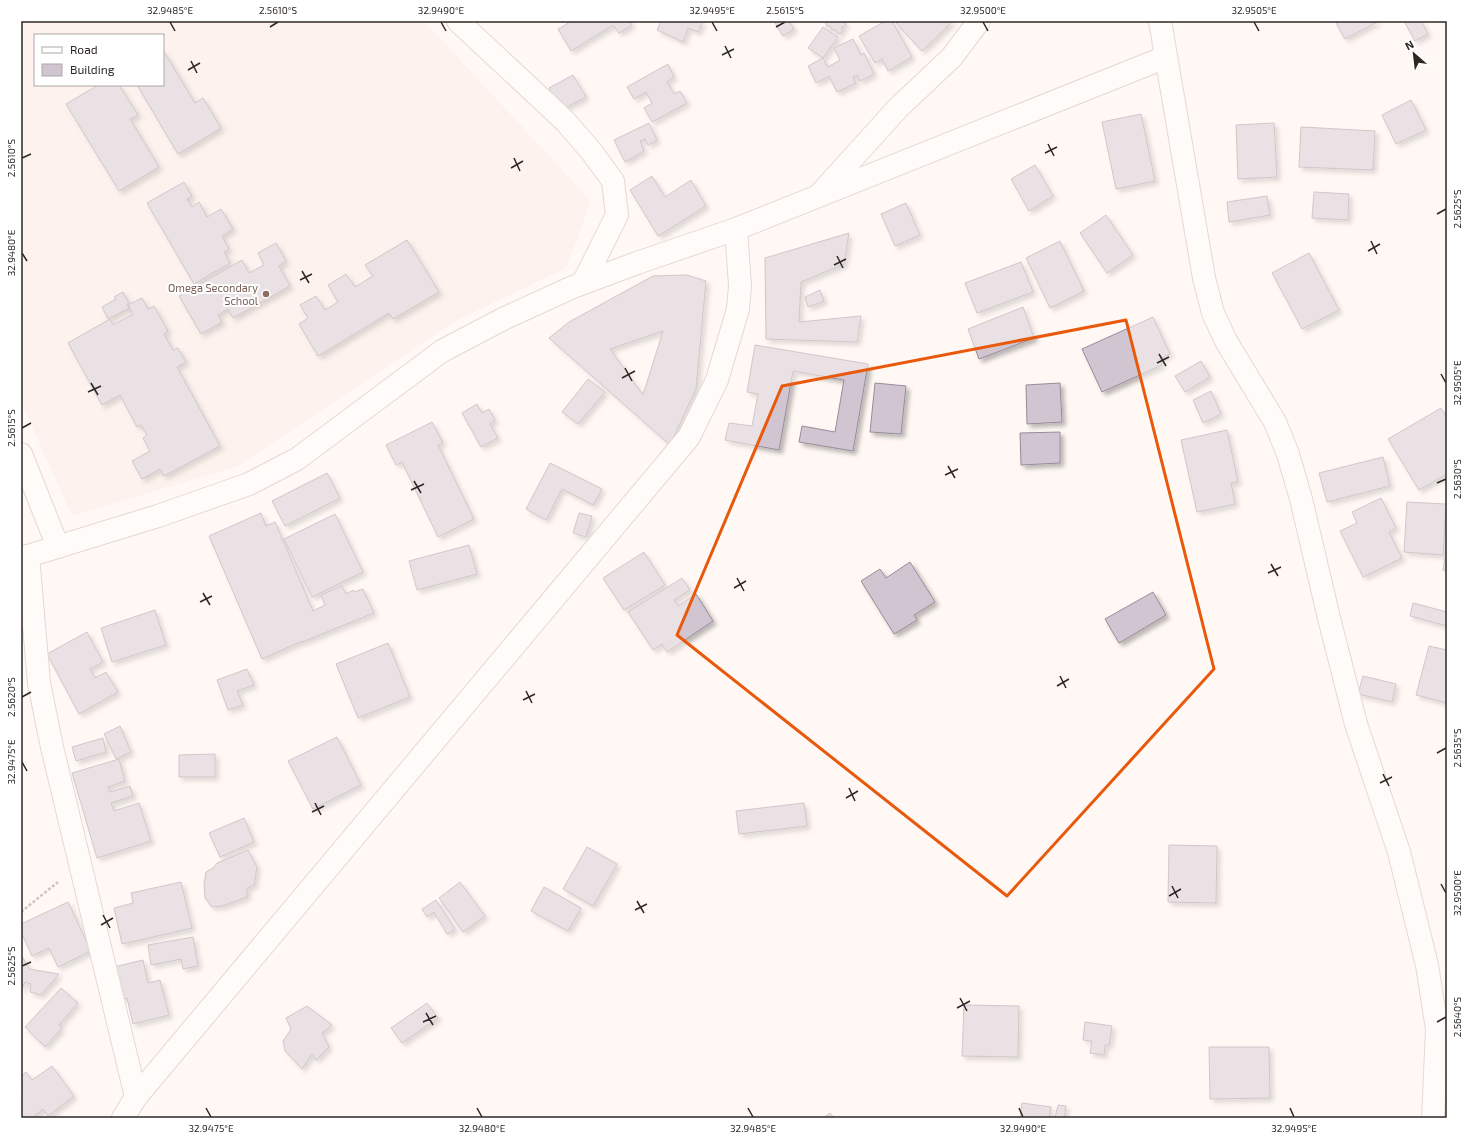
<svg xmlns="http://www.w3.org/2000/svg" width="1468" height="1139" font-family="'Exo 2',sans-serif">
	<defs>
		<filter id="shadow"><feDropShadow dx="3.5" dy="3.5" stdDeviation="2" flood-color="#0004"/></filter>
	</defs>
	<rect width="100%" height="100%" fill="#fff8f4"/>
	<path fill="#faeae4" fill-rule="evenodd" d="M21 21H424L591 201 566 268 455 321 238 466 72 516 21 402ZM35 35H163V85H35Z"/>
	<g fill="#d1c5d2" stroke="#978c99" fill-rule="evenodd" filter="url(#shadow)">
		<path d="M572 21H630L632 25 619 33 613 25 571 51 558 29Z"/>
		<path d="M661 21H703L698 32 688 28 683 42 657 30Z"/>
		<path d="M777 21H789L794 29 783 36 775 23Z"/>
		<path d="M825 21H844L846 25 841 28 843 31 838 34 835 29 832 30 830 26 827 27Z"/>
		<path d="M885 21H892L912 57 888 71 882 59 875 63 859 36Z"/>
		<path d="M898 21H953L922 51 896 23Z"/>
		<path d="M1335 21H1379L1345 39Z"/>
		<path d="M1404 21H1421L1428 34 1415 41Z"/>
		<path d="M823 27 838 37 823 58 808 48Z"/>
		<path d="M853 39 861 55 864 53 874 74 860 81 857 75 853 77 856 83 837 92 829 76 816 83 808 66 823 58 828 67 840 60 834 48Z"/>
		<path d="M163 50 195 103 203 98 221 128 178 154 137 85H163Z"/>
		<path d="M668 64 674 77 667 82 674 94 680 91 687 103 652 122 644 108 652 103 646 92 634 99 627 87Z"/>
		<path d="M573 75 586 97 561 110 549 88Z"/>
		<path d="M98 85H119L138 115 130 119 159 167 119 191 66 104Z"/>
		<path d="M1411 100 1426 130 1396 144 1382 115Z"/>
		<path d="M1141 114 1155 181 1116 189 1102 122Z"/>
		<path d="M649 123 657 140 648 145 645 139 640 141 644 151 625 162 614 140Z"/>
		<path d="M1274 123 1277 177 1238 179 1236 125Z"/>
		<path d="M1301 127 1375 131 1373 170 1299 167Z"/>
		<path d="M1035 165 1053 196 1029 211 1011 179Z"/>
		<path d="M652 176 665 197 691 180 706 206 658 236 630 190Z"/>
		<path d="M184 182 192 196 187 199 192 207 199 202 207 217 221 209 233 229 222 236 229 249 224 252 230 263 194 284 147 203Z"/>
		<path d="M1314 192 1349 194 1348 220 1312 218Z"/>
		<path d="M1267 196 1270 215 1229 222 1227 202Z"/>
		<path d="M906 203 920 235 895 246 881 214Z"/>
		<path d="M1106 215 1133 255 1107 273 1080 233Z"/>
		<path d="M849 233 844 264 801 282 799 322 861 316 857 342 766 339 765 258Z"/>
		<path d="M407 240 439 292 393 319 389 313 318 356 299 324 308 318 300 305 316 296 325 310 338 302 328 285 346 274 355 287 373 276 365 265Z"/>
		<path d="M1060 241 1084 291 1050 308 1026 258Z"/>
		<path d="M276 243 286 261 279 266 290 286 233 318 228 309 218 315 222 322 201 334 179 296 242 260 249 273 264 265 258 253Z"/>
		<path d="M1309 253 1339 310 1302 329 1272 273Z"/>
		<path d="M1021 262 1033 292 977 313 965 283Z"/>
		<path d="M687 275 706 281 696 389 670 445 549 338 569 322 653 276ZM663 331 643 395 610 349Z"/>
		<path d="M820 290 824 301 808 307 805 297Z"/>
		<path d="M123 292 129 303 127 304 129 308 108 319 102 307 116 299 114 297Z"/>
		<path d="M142 298 148 309 154 306 168 331 164 334 173 350 178 348 186 362 177 367 220 446 164 476 160 469 142 479 132 461 150 451 143 438 147 435 141 425 137 427 120 395 102 405 68 343 110 319 113 325 133 314 128 305Z"/>
		<path d="M1023 307 1034 338 979 359 968 329Z"/>
		<path d="M1153 317 1170 354 1160 359 1162 365 1102 392 1082 349Z"/>
		<path d="M755 345 868 364 853 451 799 442 802 426 835 432 844 380 793 371 779 450 725 440 729 423 752 426 758 394 747 392Z"/>
		<path d="M1201 361 1210 377 1185 392 1175 376Z"/>
		<path d="M588 379 605 392 578 424 562 412Z"/>
		<path d="M875 383 906 386 901 434 870 432Z"/>
		<path d="M1060 383 1062 422 1027 424 1026 385Z"/>
		<path d="M1211 391 1221 414 1203 423 1193 400Z"/>
		<path d="M477 404 482 413 489 409 495 420 490 424 498 438 481 447 462 413Z"/>
		<path d="M1441 408 1447 418V474L1419 490 1388 439Z"/>
		<path d="M432 422 443 443 438 445 474 519 438 537 402 462 396 465 386 445Z"/>
		<path d="M1227 430 1238 482 1231 483 1235 504 1197 512 1181 440Z"/>
		<path d="M1060 432V463L1021 465 1020 433Z"/>
		<path d="M1383 457 1390 486 1327 502 1319 473Z"/>
		<path d="M550 463 602 489 593 505 562 489 546 520 526 509Z"/>
		<path d="M327 473 340 498 285 526 272 501Z"/>
		<path d="M1381 498 1396 528 1389 532 1402 558 1363 577 1340 531 1357 523 1352 512Z"/>
		<path d="M1407 502 1446 504 1443 555 1404 552Z"/>
		<path d="M261 513 266 526 275 522 313 611 325 605 321 595 342 586 346 594 353 590 354 592 363 589 374 613 302 642V641L262 659 209 536Z"/>
		<path d="M579 513 592 516 586 537 573 533Z"/>
		<path d="M335 514 363 572 312 597 284 539Z"/>
		<path d="M1447 543V571L1443 570Z"/>
		<path d="M469 545 477 574 417 590 409 561Z"/>
		<path d="M644 552 665 585 624 610 603 578Z"/>
		<path d="M910 562 935 602 914 615 917 620 894 634 861 581 880 569 886 578Z"/>
		<path d="M682 578 690 590 674 600 678 606 696 594 713 621 667 652 662 644 653 650 628 612Z"/>
		<path d="M1153 592 1166 615 1119 643 1105 619Z"/>
		<path d="M1413 603 1447 612V626L1410 616Z"/>
		<path d="M155 610 166 645 112 662 101 628Z"/>
		<path d="M87 632 103 662 90 669 95 678 106 672 118 692 79 714 47 654Z"/>
		<path d="M388 643 410 697 358 718 336 664Z"/>
		<path d="M1429 646 1447 650V703L1416 695Z"/>
		<path d="M247 669 254 685 237 691 243 705 228 710 217 680Z"/>
		<path d="M1363 676 1396 684 1392 702 1358 694Z"/>
		<path d="M120 726 131 752 116 759 104 734Z"/>
		<path d="M337 737 361 785 313 809 288 761Z"/>
		<path d="M103 738 106 752 76 761 72 747Z"/>
		<path d="M215 754V777H179V755Z"/>
		<path d="M119 759 125 781 108 787 110 792 130 786 133 796 111 803 114 811 139 803 151 841 97 858 72 773Z"/>
		<path d="M804 803 807 826 739 834 736 811Z"/>
		<path d="M244 818 254 842 220 857 209 833Z"/>
		<path d="M1169 845 1217 846 1216 903 1168 902Z"/>
		<path d="M587 847 617 864 593 906 563 889Z"/>
		<path d="M248 850 257 867 254 885 247 888V897L222 906 212 907 205 898 204 884 206 872 213 868 217 863Z"/>
		<path d="M181 882 192 928 122 944 114 908 133 903 131 893Z"/>
		<path d="M460 882 485 916 463 932 439 898Z"/>
		<path d="M544 887 581 908 568 931 531 911Z"/>
		<path d="M436 900 455 929 447 934 434 912 427 917 422 909Z"/>
		<path d="M68 902 91 951 58 967 49 948 32 956 21 932V924Z"/>
		<path d="M193 937 198 966 183 969 181 959 151 965 148 945Z"/>
		<path d="M21 956H22L29 969 59 974 41 995 30 992 31 984 25 982 21 991Z"/>
		<path d="M143 960 148 983 160 980 169 1015 133 1024 127 998 122 999 114 967Z"/>
		<path d="M61 988 78 1003 59 1025 62 1028 45 1047 25 1027Z"/>
		<path d="M427 1003 438 1018 402 1043 391 1028Z"/>
		<path d="M964 1005 1019 1006 1018 1057 962 1056Z"/>
		<path d="M307 1006 332 1025 322 1033 329 1047 316 1060 312 1054 302 1069 285 1051 283 1041 291 1029 286 1018Z"/>
		<path d="M1085 1022 1112 1026 1109 1045H1105L1104 1055 1090 1053 1092 1041 1083 1040Z"/>
		<path d="M1209 1047H1269L1270 1098 1210 1099Z"/>
		<path d="M52 1066 74 1096 48 1116 43 1109 32 1118H21V1089L23 1088 21 1085V1076L26 1072 32 1080Z"/>
		<path d="M1022 1103 1051 1107 1049 1118H1020Z"/>
		<path d="M1058 1105 1066 1106 1064 1118H1055Z"/>
		<path d="M830 1113 834 1118H823Z"/>
	</g>
	<g fill="none" stroke-linecap="round" stroke-linejoin="round">
		<g stroke="#c4b3ac" stroke-width="24">
			<g id="street">
				<path d="M458 21 565 121 591 151 613 181 617 215 583 283"/>
				<path d="M821 193 898 108 952 57 979 21"/>
				<path d="M21 454 58 547"/>
				<path d="M28 556 39 683 52 747 136 1097"/>
				<path d="M21 561 28 556 158 516 249 484 297 459 442 351 505 318 573 287 637 263 736 229 1166 57"/>
				<path d="M123 1118 136 1097 689 437 717 380 738 309 740 286 736 229"/>
			</g>
		</g>
		<g stroke="#c4b3ac" stroke-width="24">
			<path id="secondary" d="M1160 21 1204 278 1213 313 1226 341 1275 422 1288 454 1301 499 1329 618 1356 724 1399 852 1427 965 1437 1029 1433 1118"/>
		</g>
		<path stroke="#908986" stroke-width="2.5" stroke-dasharray="3 2" stroke-linecap="butt" d="M21 912 58 882"/>
		<use href="#street" stroke="#fff" stroke-width="22"/>
		<use href="#secondary" stroke="#fff" stroke-width="22"/>
	</g>
	<path d="M0 0H1468V1139H0ZM1126 320 1214 669 1007 896 677 635 782 386Z" fill="#fff8f4" fill-opacity=".55" fill-rule="evenodd"/>
	<path fill="none" stroke="#e8590c" stroke-width="3" stroke-linejoin="round" d="M1126 320 1214 669 1007 896 677 635 782 386Z"/>
	<path fill="none" stroke="#2d2724" stroke-width="1.5" d="M170 22 175 31M441 22 446 31M712 22 717 31M983 22 988 31M1254 22 1259 31M270 27 278 22M776 27 785 22M725 46 731 58M722 55 734 49M191 61 197 73M188 70 200 63M1048 144 1054 156M1045 153 1057 147M22 158 31 154M514 158 520 171M511 168 523 161M1437 214 1446 209M1371 241 1377 254M1368 251 1380 244M22 253 27 261M837 256 843 268M834 265 846 259M302 271 309 283M300 280 312 274M1159 354 1166 366M1157 363 1169 357M625 368 632 381M1441 374 1446 383M622 378 635 371M91 383 98 395M88 392 101 386M22 428 31 423M948 466 955 478M945 475 958 469M414 481 421 493M1437 483 1446 479M411 490 424 484M1271 564 1278 576M1268 573 1281 567M737 578 744 591M734 588 746 581M203 593 210 605M200 602 212 596M1060 676 1066 688M1057 686 1069 679M526 691 532 703M22 697 31 692M523 700 535 694M1437 753 1446 748M22 762 27 771M1383 774 1389 786M1380 783 1392 777M849 788 855 801M846 798 858 791M315 803 321 815M312 812 324 806M1441 884 1446 893M1172 886 1178 898M1169 896 1181 889M637 901 644 913M635 910 647 904M103 915 110 928M101 925 113 918M22 966 31 962M960 998 967 1011M957 1008 970 1001M426 1013 433 1025M423 1022 436 1016M1437 1022 1446 1017M206 1108 211 1117M477 1108 482 1117M748 1108 753 1117M1019 1108 1023 1117M1290 1108 1294 1117"/>
	<circle fill="#8d6e63" stroke="#fff" stroke-width="1.5" cx="266" cy="294" r="4"/>
	<g text-anchor="middle" stroke-width="4" stroke-linejoin="round" paint-order="stroke">
		<g font-size="11" fill="#785e54" stroke="#fff" text-anchor="end">
			<text x="258" y="292">Omega Secondary<tspan x="258" dy="13">School</tspan></text>
		</g>
	</g>
	<rect width="1468" height="1139" fill="none" stroke="#ffffff" stroke-width="44"/>
	<rect x="34" y="34" width="130" height="52" fill="#ffffff" stroke="#aba9a7"/>
	<rect x="42" y="47" width="20" height="6" fill="#ffffff" stroke="#aba9a7"/>
	<text x="70" y="54" font-size="12" fill="#2d2724">Road</text>
	<rect x="42" y="64" width="20" height="12" fill="#d1c5d2" stroke="#aba9a7"/>
	<text x="70" y="74" font-size="12" fill="#2d2724">Building</text>
	<g transform="translate(1414 54) rotate(332)" stroke="#ffffff" stroke-width="3" paint-order="stroke">
	<path d="M0-3L7 15L0 10L-7 15Z" fill="#2d2724"/>
	<text y="-6" font-size="11" font-weight="bold" text-anchor="middle" fill="#2d2724">N</text>
	</g>
	<rect x="22" y="22" width="1424" height="1095" fill="none" stroke="#2d2724" stroke-width="1.5"/>
	<g font-size="10" text-anchor="middle" fill="#2d2724">
		<text x="170" y="14">32.9485°E</text>
		<text x="278" y="14">2.5610°S</text>
		<text x="441" y="14">32.9490°E</text>
		<text x="712" y="14">32.9495°E</text>
		<text x="785" y="14">2.5615°S</text>
		<text x="983" y="14">32.9500°E</text>
		<text x="1254" y="14">32.9505°E</text>
		<text transform="translate(11 158) rotate(-90)" y="4">2.5610°S</text>
		<text transform="translate(1457 209) rotate(-90)" y="4">2.5625°S</text>
		<text transform="translate(11 253) rotate(-90)" y="4">32.9480°E</text>
		<text transform="translate(1457 383) rotate(-90)" y="4">32.9505°E</text>
		<text transform="translate(11 428) rotate(-90)" y="4">2.5615°S</text>
		<text transform="translate(1457 479) rotate(-90)" y="4">2.5630°S</text>
		<text transform="translate(11 697) rotate(-90)" y="4">2.5620°S</text>
		<text transform="translate(1457 748) rotate(-90)" y="4">2.5635°S</text>
		<text transform="translate(11 762) rotate(-90)" y="4">32.9475°E</text>
		<text transform="translate(1457 893) rotate(-90)" y="4">32.9500°E</text>
		<text transform="translate(11 966) rotate(-90)" y="4">2.5625°S</text>
		<text transform="translate(1457 1017) rotate(-90)" y="4">2.5640°S</text>
		<text x="211" y="1132">32.9475°E</text>
		<text x="482" y="1132">32.9480°E</text>
		<text x="753" y="1132">32.9485°E</text>
		<text x="1023" y="1132">32.9490°E</text>
		<text x="1294" y="1132">32.9495°E</text>
	</g>
</svg>
